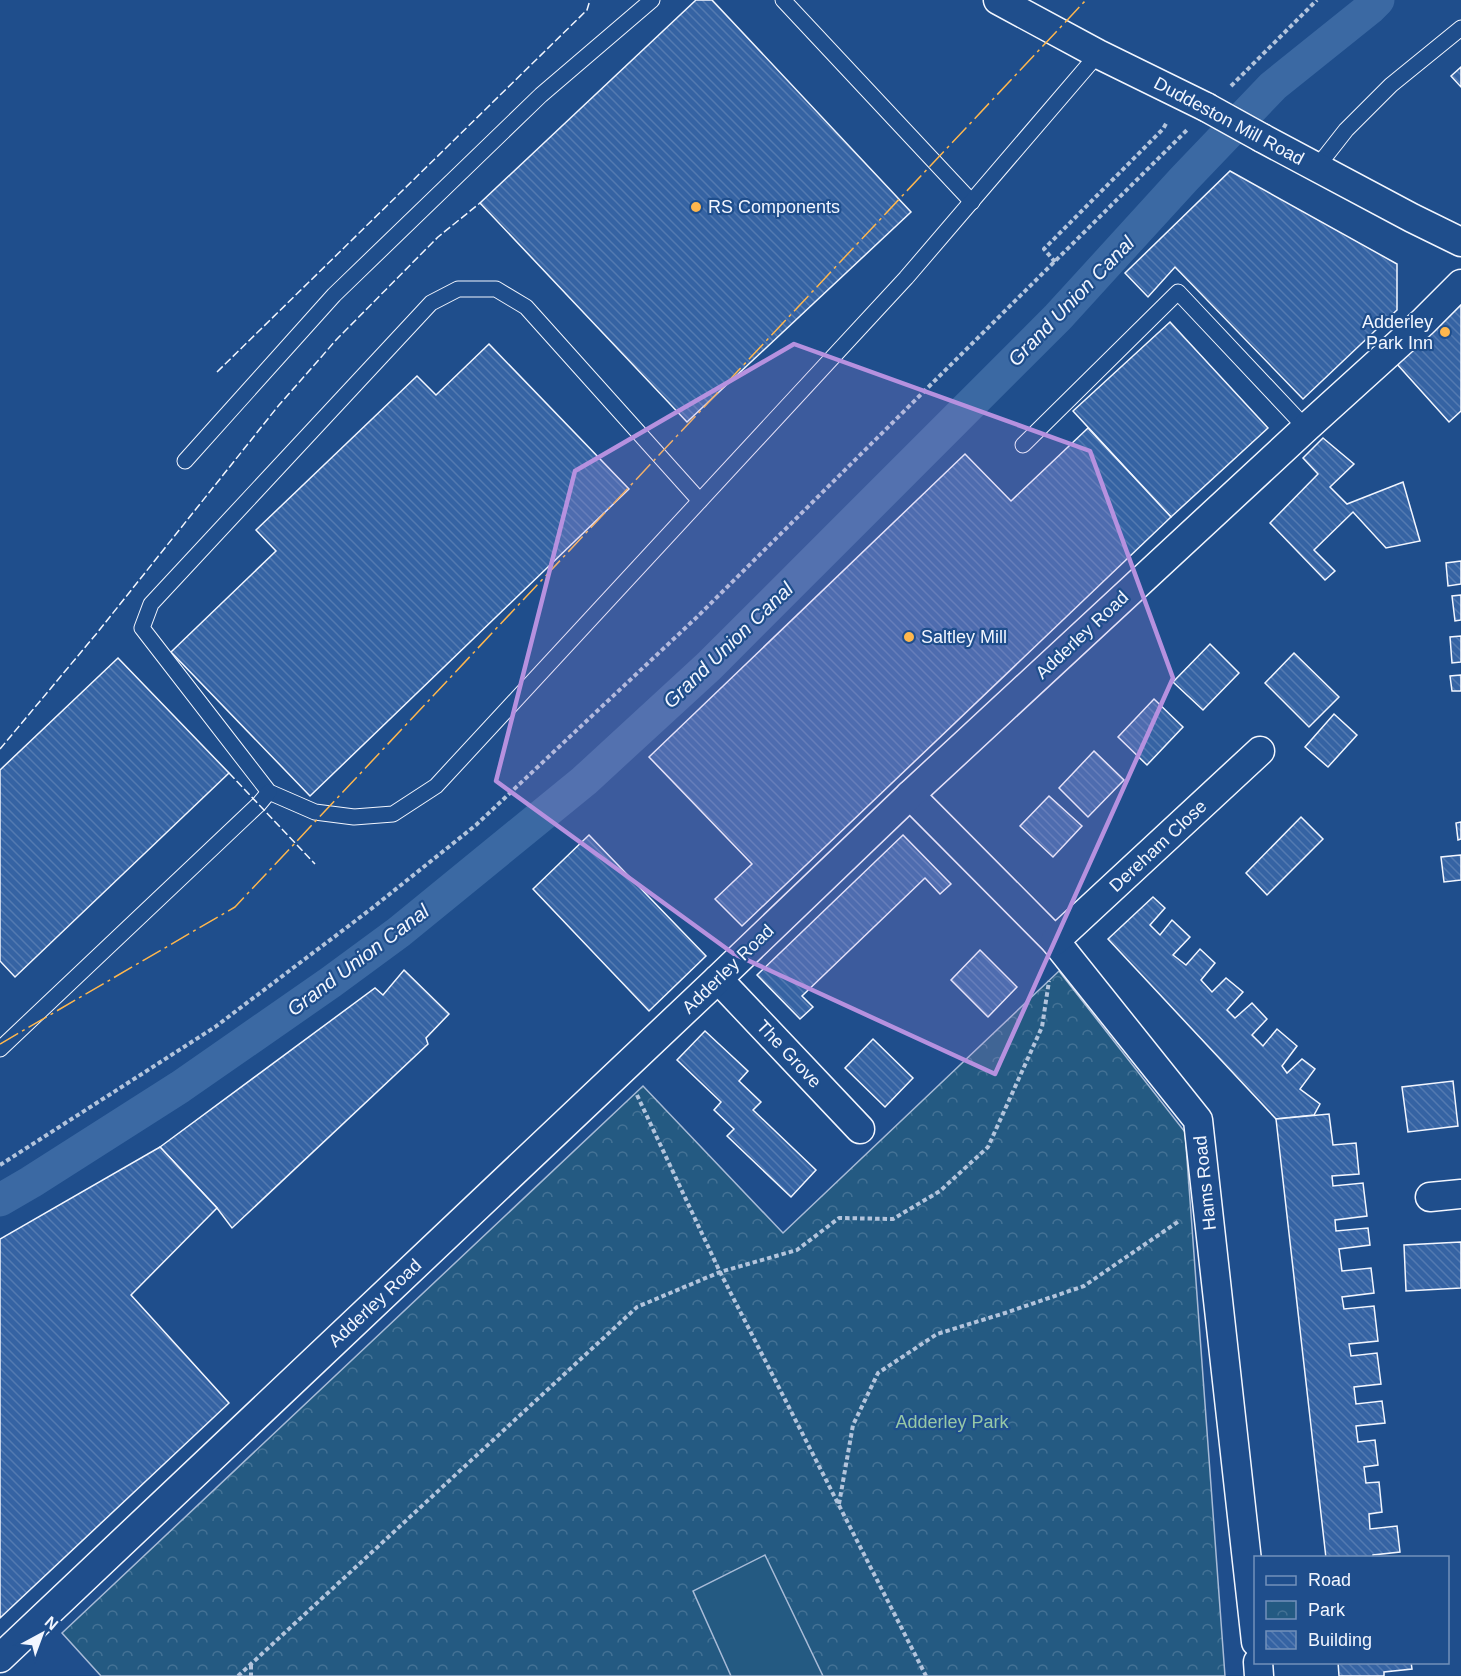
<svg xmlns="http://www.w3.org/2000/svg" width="1461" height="1676" font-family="Arial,sans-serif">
	<defs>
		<pattern id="park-crowns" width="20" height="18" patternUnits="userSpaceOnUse" patternTransform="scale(1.5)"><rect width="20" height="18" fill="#245a82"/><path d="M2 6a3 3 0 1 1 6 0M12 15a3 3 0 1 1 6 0" fill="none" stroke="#447295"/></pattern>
		<pattern id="building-back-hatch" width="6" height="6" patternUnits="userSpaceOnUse" patternTransform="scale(1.5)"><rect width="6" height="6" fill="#3563a3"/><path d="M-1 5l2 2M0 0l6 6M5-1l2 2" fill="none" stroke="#537ab1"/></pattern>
	</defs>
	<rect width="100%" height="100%" fill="#1f4e8c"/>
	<path fill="url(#park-crowns)" stroke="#a8bbd7" stroke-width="1.5" d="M1059 971 1185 1132 1225 1676H101L62 1633 643 1086 783 1233Z"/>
	<path fill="#245a82" stroke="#a8bbd7" stroke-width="1.5" d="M765 1555 823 1676H731L693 1591Z"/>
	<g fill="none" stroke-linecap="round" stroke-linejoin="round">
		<path stroke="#3b69a3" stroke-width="33" d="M0 1200 31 1182 180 1087 331 982 399 932 584 781 709 666 1058 317 1184 179 1273 86 1369 9 1378 0"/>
	</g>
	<g fill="url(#building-back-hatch)" stroke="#f2f6ff" stroke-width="1.5">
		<path d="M696 0H712L911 212 687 422 480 203Z"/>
		<path d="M1461 67V87L1451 76Z"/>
		<path d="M1230 171 1397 264V310L1303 399 1175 267 1148 297 1125 273Z"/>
		<path d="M1461 301V411L1449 422 1396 363Z"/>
		<path d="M1170 322 1268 428 1171 517 1073 411Z"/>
		<path d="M489 344 629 489 310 796 171 652 276 551 256 530 417 376 436 395Z"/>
		<path d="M1088 428 1171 517 742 926 715 899 752 864 649 757 965 454 1011 501Z"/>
		<path d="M1323 438 1354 464 1330 487 1347 504 1403 482 1420 541 1386 548 1353 512 1314 550 1335 571 1325 580 1270 523 1318 474 1303 458Z"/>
		<path d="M1461 561V584L1448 586 1446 563Z"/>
		<path d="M1461 595V620L1455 621 1452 596Z"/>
		<path d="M1461 636V662L1452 663 1450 637Z"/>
		<path d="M1210 644 1239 673 1203 710 1173 682Z"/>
		<path d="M1294 653 1339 697 1309 727 1265 683Z"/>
		<path d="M118 658 229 773 15 977 0 961V770Z"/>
		<path d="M1461 675V691H1452L1450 676Z"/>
		<path d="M1154 699 1183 727 1147 765 1118 737Z"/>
		<path d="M1334 714 1357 735 1328 767 1305 747Z"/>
		<path d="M1094 751 1124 780 1088 817 1059 788Z"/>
		<path d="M1049 796 1082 826 1053 857 1020 826Z"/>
		<path d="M1301 817 1323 839 1267 895 1246 873Z"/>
		<path d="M1461 822V839L1458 840 1456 823Z"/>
		<path d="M589 835 706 956 649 1011 533 889Z"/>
		<path d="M903 835 951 884 940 894 925 878 802 996 813 1007 800 1019 757 975Z"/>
		<path d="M1461 855V880L1444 882 1441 857Z"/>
		<path d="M1153 897 1165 908 1150 925 1160 935 1172 920 1190 937 1173 955 1186 965 1200 949 1215 963 1201 980 1212 992 1226 978 1243 992 1227 1010 1235 1018 1252 1003 1267 1019 1252 1035 1263 1046 1277 1029 1297 1046 1282 1066 1287 1073 1302 1059 1315 1069 1300 1089 1320 1104 1314 1115 1276 1119 1108 939Z"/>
		<path d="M980 950 1017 987 988 1017 951 980Z"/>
		<path d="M404 970 449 1014 426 1038 428 1044 232 1228 217 1208 160 1147 375 988 383 995Z"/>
		<path d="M705 1031 748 1071 739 1081 761 1102 753 1110 816 1170 791 1197 727 1136 734 1129 714 1110 721 1102 677 1060Z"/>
		<path d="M873 1039 913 1078 885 1107 845 1068Z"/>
		<path d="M1453 1081 1458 1126 1408 1132 1402 1087Z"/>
		<path d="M1329 1114 1333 1145 1356 1143 1359 1174 1332 1176 1333 1186 1363 1183 1367 1216 1335 1220 1336 1231 1368 1228 1370 1245 1339 1249 1342 1271 1371 1268 1374 1293 1342 1297 1344 1309 1374 1306 1378 1341 1349 1344 1351 1356 1377 1353 1381 1384 1354 1387 1356 1404 1382 1401 1385 1423 1356 1426 1358 1442 1375 1440 1378 1465 1364 1467 1366 1483 1379 1482 1382 1512 1369 1514 1370 1529 1397 1526 1400 1552 1373 1555V1558H1326L1276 1119Z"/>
		<path d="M160 1147 217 1208 131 1295 229 1403 0 1618V1239Z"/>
		<path d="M1461 1242V1288L1406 1291 1404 1245Z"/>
		<path d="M1338 1662H1411L1412 1669 1384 1672V1676H1339Z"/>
	</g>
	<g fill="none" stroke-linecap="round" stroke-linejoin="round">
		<g stroke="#f2f6ff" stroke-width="17">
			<g id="service">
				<path d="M783 0 972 202"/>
				<path d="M1317 167 1346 130 1391 85 1461 28"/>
				<path d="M1023 445 1178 292 1306 428"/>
				<path d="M185 461 334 295 541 95 652 0"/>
				<path d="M700 501 526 307 496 289H458L431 303 151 604 142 628 269 792 315 812 354 817 393 814 436 786 906 278 1098 54"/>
				<path d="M0 1049 259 804 269 792"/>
			</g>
		</g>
		<g stroke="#f2f6ff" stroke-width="31">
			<g id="minor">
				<path d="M998 0 1098 54 1206 107"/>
				<path d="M1262 138 1412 218 1461 242"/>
				<path d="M910 795 1055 941 1198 1120 1256 1642"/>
				<path d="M1055 941 1260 751"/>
				<path d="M718 979 860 1129"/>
				<path d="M1430 1197 1461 1194"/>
				<path d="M0 1658 718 979 910 795 1306 428 1423 322 1461 284"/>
				<path d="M1258 1662 1259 1676"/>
			</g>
		</g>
		<g stroke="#b3c4dc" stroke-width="4" stroke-dasharray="4.5 3" stroke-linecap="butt">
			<path d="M1231 86 1317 0"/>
			<path d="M1055 262 1044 249 1163 129 1167 122"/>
			<path d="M637 1095 720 1272 926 1676"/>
			<path d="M0 1165 215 1027 371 909 476 825 697 617 1187 130"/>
			<path d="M839 1504 853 1425 878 1373 937 1334 1005 1313 1084 1286 1179 1221"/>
			<path d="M251 1665V1676"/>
			<path d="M238 1676 637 1307 720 1272 797 1250 839 1218 893 1219 940 1191 988 1147 1042 1027 1049 981"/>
		</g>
		<use href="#service" stroke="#1f4e8c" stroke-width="15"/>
		<use href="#minor" stroke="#1f4e8c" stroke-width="28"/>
		<g stroke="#f2f6ff" stroke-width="31" stroke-linecap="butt">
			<path id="minor-bridge" d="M1206 107 1262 138"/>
		</g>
		<use href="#minor-bridge" stroke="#1f4e8c" stroke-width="28"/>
		<g stroke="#f2f6ff" stroke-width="1.5" stroke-dasharray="8 3" stroke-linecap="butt">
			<path d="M217 372 587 10 590 0"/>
			<path d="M0 749 97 633 279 405 337 339 438 237 480 203"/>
			<path d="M229 773 315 864"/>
		</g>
		<path stroke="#ffb74d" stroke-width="1.5" stroke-dasharray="21 4.5 3 4.5" stroke-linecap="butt" d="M0 1044 235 907 1086 0"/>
	</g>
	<path fill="#b691df" fill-opacity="0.2" stroke="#b691df" stroke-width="4.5" stroke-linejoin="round" d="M794 344 1090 451 1173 678 995 1074 734 954 496 781 575 471Z"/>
	<g fill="#ffb74d" stroke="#1f4e8c" stroke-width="2">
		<circle cx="696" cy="207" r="6"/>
		<circle cx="1445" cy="332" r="6"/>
		<circle cx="909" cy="637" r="6"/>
	</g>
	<g text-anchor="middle" stroke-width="4.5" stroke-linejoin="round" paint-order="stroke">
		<g font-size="18" fill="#f2f6ff" stroke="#1f4e8c">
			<text transform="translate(1229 121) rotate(28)" y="6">Duddeston Mill Road</text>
			<text transform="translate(1082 635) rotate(-43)" y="6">Adderley Road</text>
			<text transform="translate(1158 846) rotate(-43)" y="6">Dereham Close</text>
			<text transform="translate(728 969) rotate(-44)" y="6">Adderley Road</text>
			<text transform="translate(789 1054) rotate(47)" y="6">The Grove</text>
			<text transform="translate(1205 1183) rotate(-96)" y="6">Hams Road</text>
			<text transform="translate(375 1303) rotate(-43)" y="6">Adderley Road</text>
		</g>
		<g font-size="18" fill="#f2f6ff" stroke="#1f4e8c" text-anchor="start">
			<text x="708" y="213">RS Components</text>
			<text x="1433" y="328" text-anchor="end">Adderley<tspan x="1433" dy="21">Park Inn</tspan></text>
			<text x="921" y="643">Saltley Mill</text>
		</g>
		<g font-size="18" fill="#97c8a6" stroke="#1f4e8c">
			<text x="952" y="1428">Adderley Park</text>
		</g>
		<g font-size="20" font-style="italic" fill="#f2f6ff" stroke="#1f4e8c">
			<text transform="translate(1071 301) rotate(-46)" y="7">Grand Union Canal</text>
			<text transform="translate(728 645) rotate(-44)" y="7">Grand Union Canal</text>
			<text transform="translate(358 960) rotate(-37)" y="7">Grand Union Canal</text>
		</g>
	</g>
	<rect x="1254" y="1556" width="195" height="108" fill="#1f4e8c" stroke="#7391ba" stroke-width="1.5"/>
	<rect x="1266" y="1576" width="30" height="9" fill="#1f4e8c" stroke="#7391ba" stroke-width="1.5"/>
	<text x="1308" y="1586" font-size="18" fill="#f2f6ff">Road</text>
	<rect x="1266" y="1601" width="30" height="18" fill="url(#park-crowns)" stroke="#7391ba" stroke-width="1.5"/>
	<text x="1308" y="1616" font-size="18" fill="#f2f6ff">Park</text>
	<rect x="1266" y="1631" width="30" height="18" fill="url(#building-back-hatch)" stroke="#7391ba" stroke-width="1.5"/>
	<text x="1308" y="1646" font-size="18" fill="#f2f6ff">Building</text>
	<g transform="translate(42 1634) rotate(41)" stroke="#1f4e8c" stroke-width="4.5" paint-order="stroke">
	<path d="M0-4.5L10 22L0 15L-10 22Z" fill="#f2f6ff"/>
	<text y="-9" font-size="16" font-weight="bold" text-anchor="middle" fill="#f2f6ff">N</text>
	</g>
</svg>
